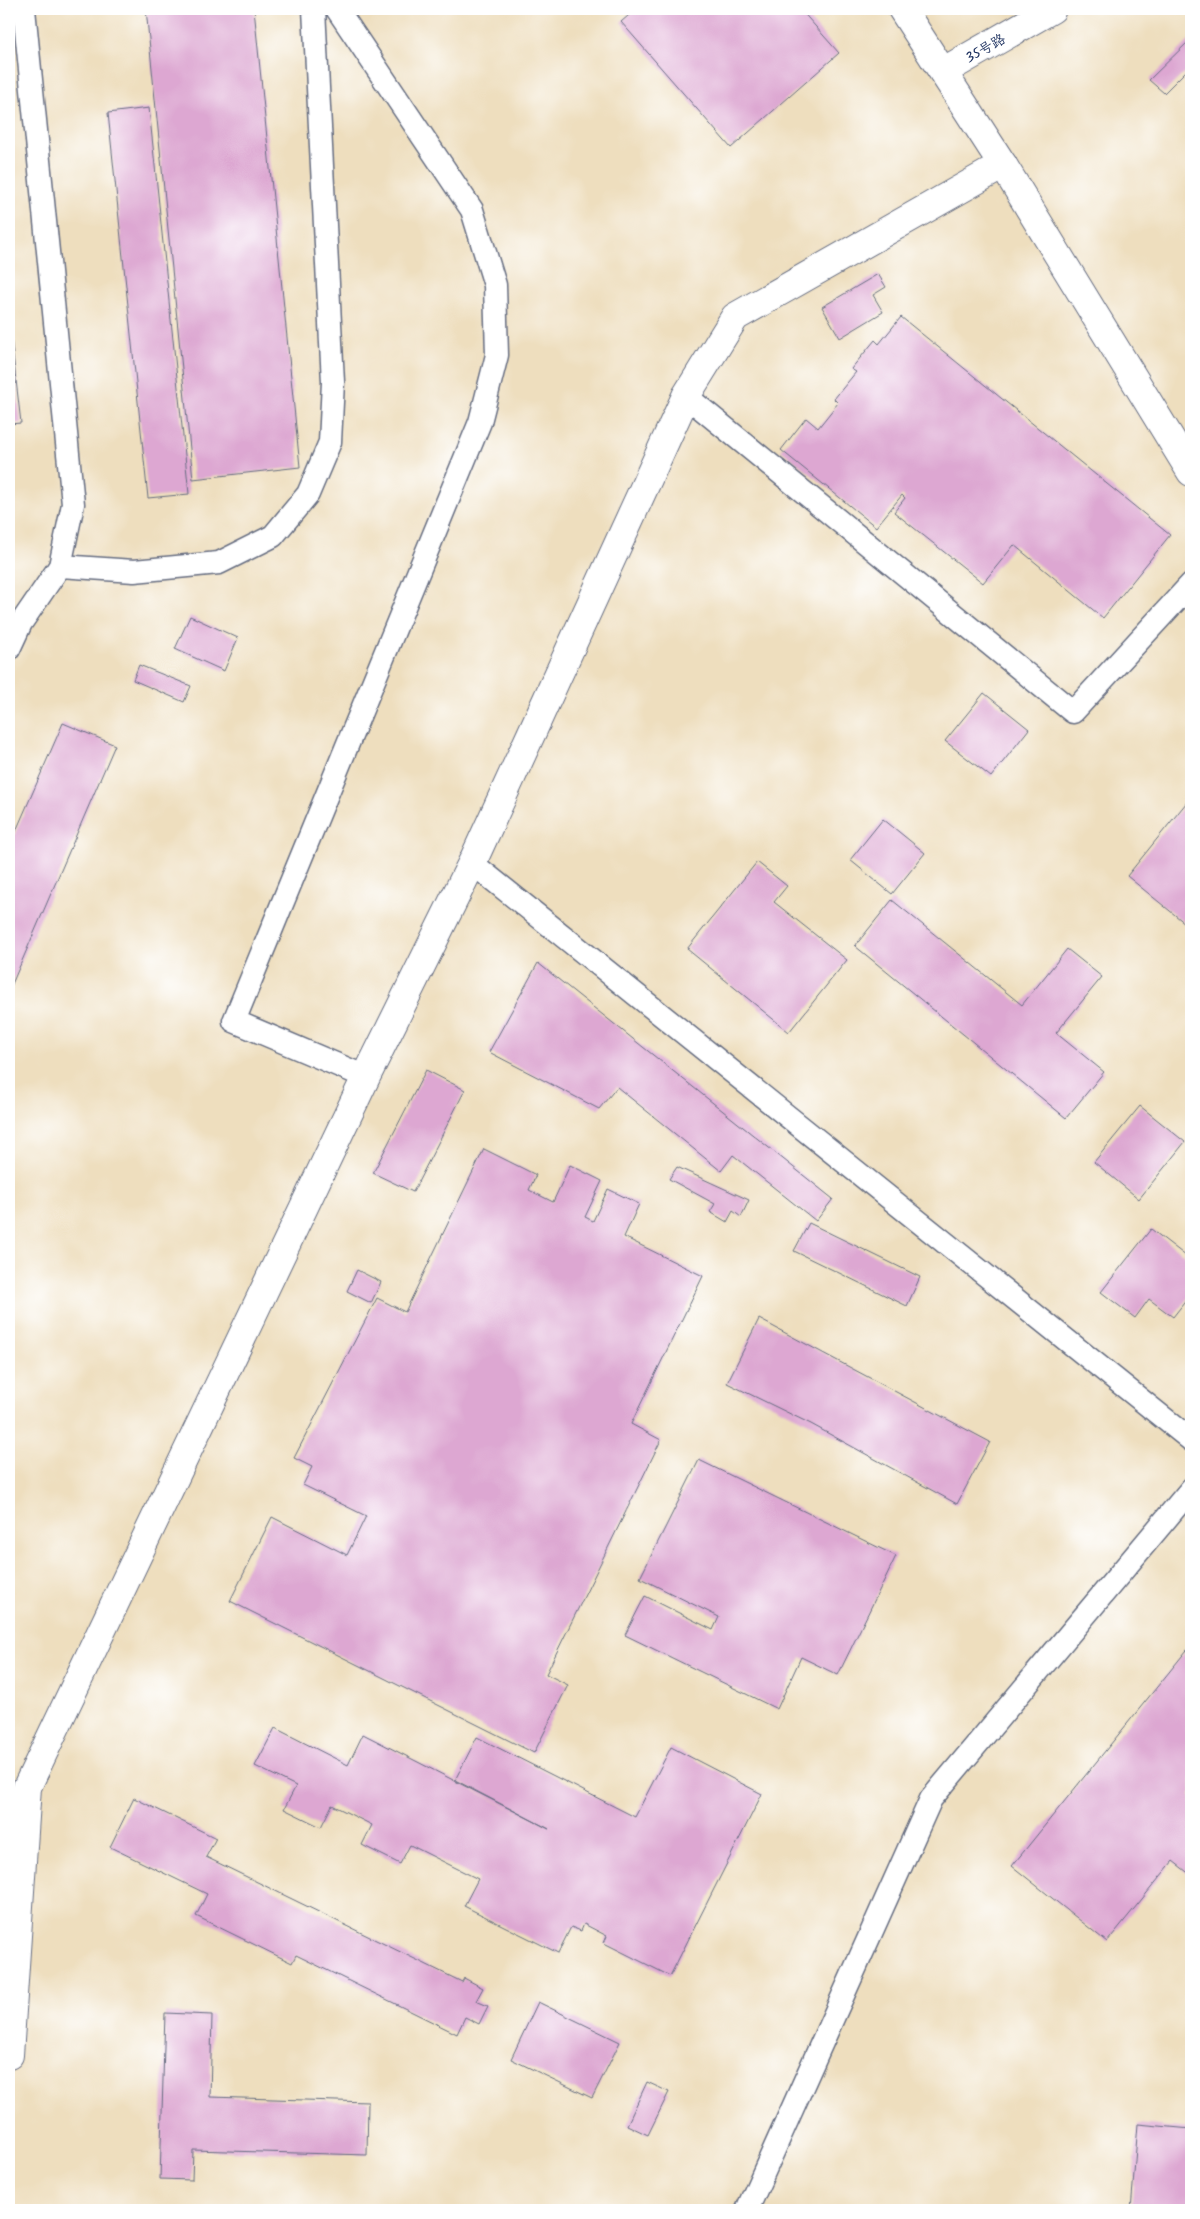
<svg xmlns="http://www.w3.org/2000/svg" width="1200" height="2219" font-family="Kalam,'LXGW WenKai TC',sans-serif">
	<rect width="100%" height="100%" fill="#fff"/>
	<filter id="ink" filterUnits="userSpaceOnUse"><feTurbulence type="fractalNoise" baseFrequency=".02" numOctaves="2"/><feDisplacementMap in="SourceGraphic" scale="10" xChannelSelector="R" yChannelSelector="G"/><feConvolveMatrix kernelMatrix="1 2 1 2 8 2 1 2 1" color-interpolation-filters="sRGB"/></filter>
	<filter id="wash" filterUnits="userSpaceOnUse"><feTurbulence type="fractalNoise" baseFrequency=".0096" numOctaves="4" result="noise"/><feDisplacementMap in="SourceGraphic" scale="20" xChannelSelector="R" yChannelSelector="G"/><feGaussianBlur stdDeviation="1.12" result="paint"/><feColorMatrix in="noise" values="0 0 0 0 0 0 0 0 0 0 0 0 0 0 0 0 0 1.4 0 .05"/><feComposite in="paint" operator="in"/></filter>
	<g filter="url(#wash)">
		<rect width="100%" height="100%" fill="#eedebe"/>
		<g id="blocks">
			<g fill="#dda7d2">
				<path d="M146 9H254L300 467 193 479Z"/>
				<path d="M636 9H800L839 53 731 148 621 22Z"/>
				<path d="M1191 39V66L1164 93 1149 80Z"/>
				<path d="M149 108 189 494 148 498 108 113Z"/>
				<path d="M878 274 886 287 873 295 883 312 840 338 822 307Z"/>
				<path d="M901 317 1170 535 1103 618 1014 545 983 583 894 512 905 498 902 495 876 527 781 450 806 418 818 428 838 403 834 399 856 372 851 369 875 340 879 344Z"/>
				<path d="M9 320 21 423 9 424Z"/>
				<path d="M190 616 238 638 224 671 175 649Z"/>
				<path d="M139 665 191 686 184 702 133 680Z"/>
				<path d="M984 693 1029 729 991 777 945 741Z"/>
				<path d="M63 723 115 745 9 991V847Z"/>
				<path d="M1191 797V928L1127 876Z"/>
				<path d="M883 819 925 853 892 894 850 860Z"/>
				<path d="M757 862 787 886 774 902 847 960 789 1032 687 949Z"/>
				<path d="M892 900 1022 1005 1067 949 1102 977 1056 1033 1104 1072 1066 1118 855 946Z"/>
				<path d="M538 963 833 1199 816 1221 733 1155 721 1171 617 1087 599 1109 489 1052Z"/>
				<path d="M426 1070 465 1090 413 1192 373 1173Z"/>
				<path d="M1140 1106 1185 1142 1139 1199 1094 1162Z"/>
				<path d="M484 1149 536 1175 529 1190 553 1202 570 1165 602 1181 585 1217 593 1221 608 1189 639 1204 624 1237 703 1276 631 1424 661 1440 546 1674 568 1685 534 1753 230 1601 272 1517 347 1555 366 1516 303 1485 312 1467 294 1458 377 1298 405 1312Z"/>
				<path d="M677 1167 749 1200 741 1217 733 1211 727 1222 710 1212 715 1204 669 1179Z"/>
				<path d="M809 1223 920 1277 907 1306 794 1251Z"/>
				<path d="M1151 1229 1191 1260V1294L1173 1317 1149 1299 1135 1318 1101 1292Z"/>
				<path d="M357 1270 381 1282 371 1303 347 1291Z"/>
				<path d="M759 1319 990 1442 957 1504 811 1424 727 1383Z"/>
				<path d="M699 1460 896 1556 838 1675 801 1657 777 1709 625 1635 645 1596 713 1630 719 1617 640 1578Z"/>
				<path d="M1191 1645V1875L1173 1861 1107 1942 1012 1866Z"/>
				<path d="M275 1728 348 1765 363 1734 549 1829 455 1780 477 1737 635 1817 671 1747 762 1794 670 1976 604 1943 607 1936 584 1924 581 1931 571 1927 558 1953 464 1906 478 1879 410 1845 400 1864 362 1845 372 1825 332 1805 321 1827 284 1809 296 1786 255 1766Z"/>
				<path d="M134 1798 216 1838 206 1857 462 1982 464 1978 483 1988 476 2001 488 2006 479 2024 465 2017 457 2034 296 1955 292 1963 196 1916 207 1894 110 1847Z"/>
				<path d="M538 2002 620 2042 592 2098 511 2059Z"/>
				<path d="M165 2013 212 2015 210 2097 368 2102 367 2155 193 2150 192 2180 160 2179Z"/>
				<path d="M647 2082 669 2092 648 2135 627 2125Z"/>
				<path d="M1138 2124 1191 2129V2210H1131Z"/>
			</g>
		</g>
	</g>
	<g filter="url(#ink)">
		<use href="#blocks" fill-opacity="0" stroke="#656c80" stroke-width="1"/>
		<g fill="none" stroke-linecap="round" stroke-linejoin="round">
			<g stroke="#656c80" stroke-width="25">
				<g id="service">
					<path d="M337 9 472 210 495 285 497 355 480 422 234 1021 366 1077"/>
					<path d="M686 396 1073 712 1191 584"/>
					<path d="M60 566 134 571 219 563 273 536 308 494 330 442 333 382 314 9"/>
					<path d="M9 649 21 623 60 566 73 504 24 9"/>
					<path d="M472 863 1191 1440"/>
					<path d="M747 2210 931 1799 1191 1489"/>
				</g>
			</g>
			<g stroke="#656c80" stroke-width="30">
				<g id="minor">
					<path d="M902 9 1003 165 1191 472"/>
					<path d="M944 71 1052 9"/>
					<path d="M9 2055 27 1787 366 1077 472 863 686 396 735 317 1003 165"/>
				</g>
			</g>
			<use href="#service" stroke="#fff" stroke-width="22"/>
			<use href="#minor" stroke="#fff" stroke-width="28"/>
		</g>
	</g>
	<g text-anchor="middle" stroke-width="4.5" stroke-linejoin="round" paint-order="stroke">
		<g font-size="14" fill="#1b2f5e" stroke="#fff">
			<text transform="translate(985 48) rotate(-30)" y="5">35号路</text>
		</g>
	</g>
	<rect width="1200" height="2219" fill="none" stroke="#fff" stroke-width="30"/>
</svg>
